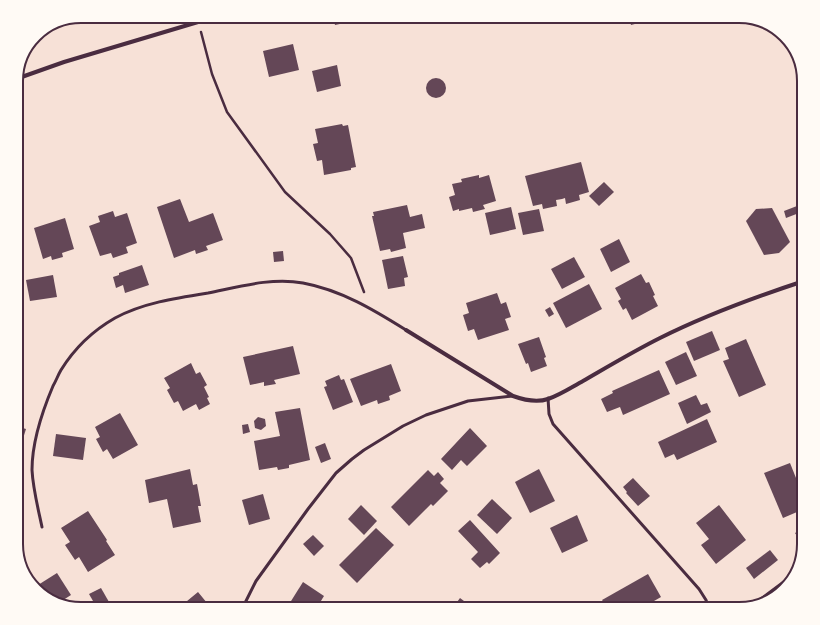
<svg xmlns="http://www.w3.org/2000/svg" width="820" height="625" font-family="'Archivo Narrow',sans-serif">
	<rect width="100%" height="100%" fill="#f7e1d7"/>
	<g fill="#644757">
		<path d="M333 16H353L354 21 335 25Z"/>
		<path d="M629 16H654V19L631 25Z"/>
		<path d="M293 44 299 70 269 77 263 51Z"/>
		<path d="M337 65 341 86 317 92 312 71Z"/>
		<circle cx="436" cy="88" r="10"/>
		<path d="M342 124 343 126 348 125 356 167 351 168V170L324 175 322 160 317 161 313 144 318 143 315 129Z"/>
		<path d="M581 162 589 192 579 195 580 200 566 204 565 198 562 199 556 200 557 206 543 209 542 204 533 206 525 176Z"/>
		<path d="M479 175V178L489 175 496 201 483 205 485 209 473 212 472 208 459 211V209L453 211 449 197 455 195 452 184 462 182 461 179Z"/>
		<path d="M604 182 614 192 599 206 589 196Z"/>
		<path d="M180 199 189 222 213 213 223 240 206 246 208 250 196 254 195 250 174 258 157 207Z"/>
		<path d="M407 205 410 217 422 214 425 228 403 233 406 248 391 252 390 249 380 251 372 216H374L373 212Z"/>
		<path d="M797 206 799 213 786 218 784 211Z"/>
		<path d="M511 207 516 229 490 235 485 213Z"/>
		<path d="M772 208 790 242 779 253 764 255 746 221 756 209Z"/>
		<path d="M539 209 544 231 523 235 518 213Z"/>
		<path d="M113 211 115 217 127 213 137 243 126 247 128 253 113 258 111 253 100 256 89 226 100 222 98 216Z"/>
		<path d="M65 218 74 249 62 253 63 257 52 260 51 256 43 259 34 228Z"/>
		<path d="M619 239 630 262 611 272 600 249Z"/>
		<path d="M283 251 284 261 274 262 273 252Z"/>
		<path d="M403 256 408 277 404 278 405 286 388 289 382 260Z"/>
		<path d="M574 257 585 277 562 289 551 269Z"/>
		<path d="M142 265 149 285 125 293 123 285 116 288 113 277 119 275V273Z"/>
		<path d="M641 274 646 283 649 282 655 295 653 296 658 306 632 320 626 308 623 310 618 301 621 299 615 288Z"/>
		<path d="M53 275 57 297 30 301 26 280Z"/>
		<path d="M589 284 602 309 566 328 553 303Z"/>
		<path d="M497 293 501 304 506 302 511 317 505 319 509 330 478 340 474 329 468 331 463 315 469 313 466 303Z"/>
		<path d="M550 307 554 314 549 317 545 310Z"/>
		<path d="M712 331 720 350 694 361 686 342Z"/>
		<path d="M539 337 546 357 544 358 547 366 531 372 528 363 526 364 518 344Z"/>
		<path d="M746 339 766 385 739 397 723 361 729 359 725 348Z"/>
		<path d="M293 346 300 374 274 380 276 384 264 386V382L250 385 243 357Z"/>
		<path d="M686 352 697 376 676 385 665 362Z"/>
		<path d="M191 363 196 374 200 372 207 385 204 387 209 397 207 398 210 404 199 410 196 404 183 411 178 401 174 403 167 390 170 388 164 378Z"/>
		<path d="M391 364 401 391 389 396 390 400 378 404 377 400 361 406 350 379Z"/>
		<path d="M659 370 670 394 623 415 620 407 607 412 601 399 613 393 612 391Z"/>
		<path d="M339 375 341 380 344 379 353 402 333 410 324 387 327 386 325 381Z"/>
		<path d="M696 395 701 405 707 403 711 412 687 424 678 403Z"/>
		<path d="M300 408 310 460 289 465V468L278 470 277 467 259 470 254 441 280 436 275 412Z"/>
		<path d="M120 413 138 445 113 459 107 449 103 452 96 439 100 437 95 427Z"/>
		<path d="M258 417 265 419 266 426 261 430 255 428 254 421Z"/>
		<path d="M707 419 717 442 677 460 674 454 665 458 658 442Z"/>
		<path d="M248 424 250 432 243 434 242 425Z"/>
		<path d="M16 426 26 429 20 448 16 447Z"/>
		<path d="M470 428 487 446 467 466 461 460 452 470 441 459Z"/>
		<path d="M56 434 86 438 83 460 53 456Z"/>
		<path d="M325 443 331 459 321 463 315 447Z"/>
		<path d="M790 463 804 498V509L783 518 764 473Z"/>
		<path d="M190 469 193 485 197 484 201 506H198L201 522 173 528 167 499 149 503 145 480Z"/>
		<path d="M539 469 555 501 530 513 515 482Z"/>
		<path d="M428 470 434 476 438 472 444 479 440 483 448 491 433 506 431 504 409 526 391 507Z"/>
		<path d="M633 478 650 496 638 506 626 493 627 492 623 487Z"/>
		<path d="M263 494 270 519 249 525 242 500Z"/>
		<path d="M492 499 512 518 497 534 477 515Z"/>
		<path d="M361 505 377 521 364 535 348 519Z"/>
		<path d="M719 505 746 540 716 564 701 545 709 539 696 523Z"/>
		<path d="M88 511 107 540 106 541 115 555 88 572 79 557 75 560 65 545 70 542 61 528Z"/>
		<path d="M577 515 588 541 562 553 550 528Z"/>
		<path d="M470 520 500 553 489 564 487 562 480 568 471 559 478 552 458 531Z"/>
		<path d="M376 528 394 545 357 583 339 565Z"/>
		<path d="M804 528V546L795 533Z"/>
		<path d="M313 535 324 546 314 556 303 544Z"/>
		<path d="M770 550 778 560 754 579 746 568Z"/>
		<path d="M57 573 71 595 60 602 44 597 38 585Z"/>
		<path d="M648 574 661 597 640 609H608L602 600Z"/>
		<path d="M303 582 324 596 316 609H286Z"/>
		<path d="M101 588 109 602 97 608 89 594Z"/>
		<path d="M198 592 212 609H172L179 603 181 606Z"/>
		<path d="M460 598 468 604 469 603 476 609H452Z"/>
	</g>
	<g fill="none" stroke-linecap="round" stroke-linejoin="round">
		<path stroke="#4a2c40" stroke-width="2.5" d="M201 32 212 74 227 112 285 192 330 234 351 258 364 292"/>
		<g stroke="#4a2c40" stroke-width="3">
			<path d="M548 398 549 414 553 424 699 589 706 600 709 609"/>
			<path d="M42 527C38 508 33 489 32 470 32 442 42 412 53 386 56 381 58 375 61 370 74 349 94 330 115 318 143 303 176 298 208 293 238 287 272 277 303 283 341 290 374 310 406 330"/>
			<path d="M750 607 793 575"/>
			<path d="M242 609 256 581 308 509 336 473 352 459 364 450 403 426 426 415 468 401 513 396"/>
		</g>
		<g stroke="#4a2c40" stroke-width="4">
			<path d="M16 79 64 62 198 22 211 16"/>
			<path d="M406 330 513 396C524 400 536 403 548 399 560 395 572 387 583 381 609 366 634 351 660 338 706 315 755 297 804 281"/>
		</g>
	</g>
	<path d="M0 0H820V625H0ZM81 23H739A58 58 0 0 1 797 81V544A58 58 0 0 1 739 602H81A58 58 0 0 1 23 544V81A58 58 0 0 1 81 23Z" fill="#fffaf5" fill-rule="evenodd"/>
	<path fill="none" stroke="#4a2c40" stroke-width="2" d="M81 23H739A58 58 0 0 1 797 81V544A58 58 0 0 1 739 602H81A58 58 0 0 1 23 544V81A58 58 0 0 1 81 23Z"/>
</svg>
